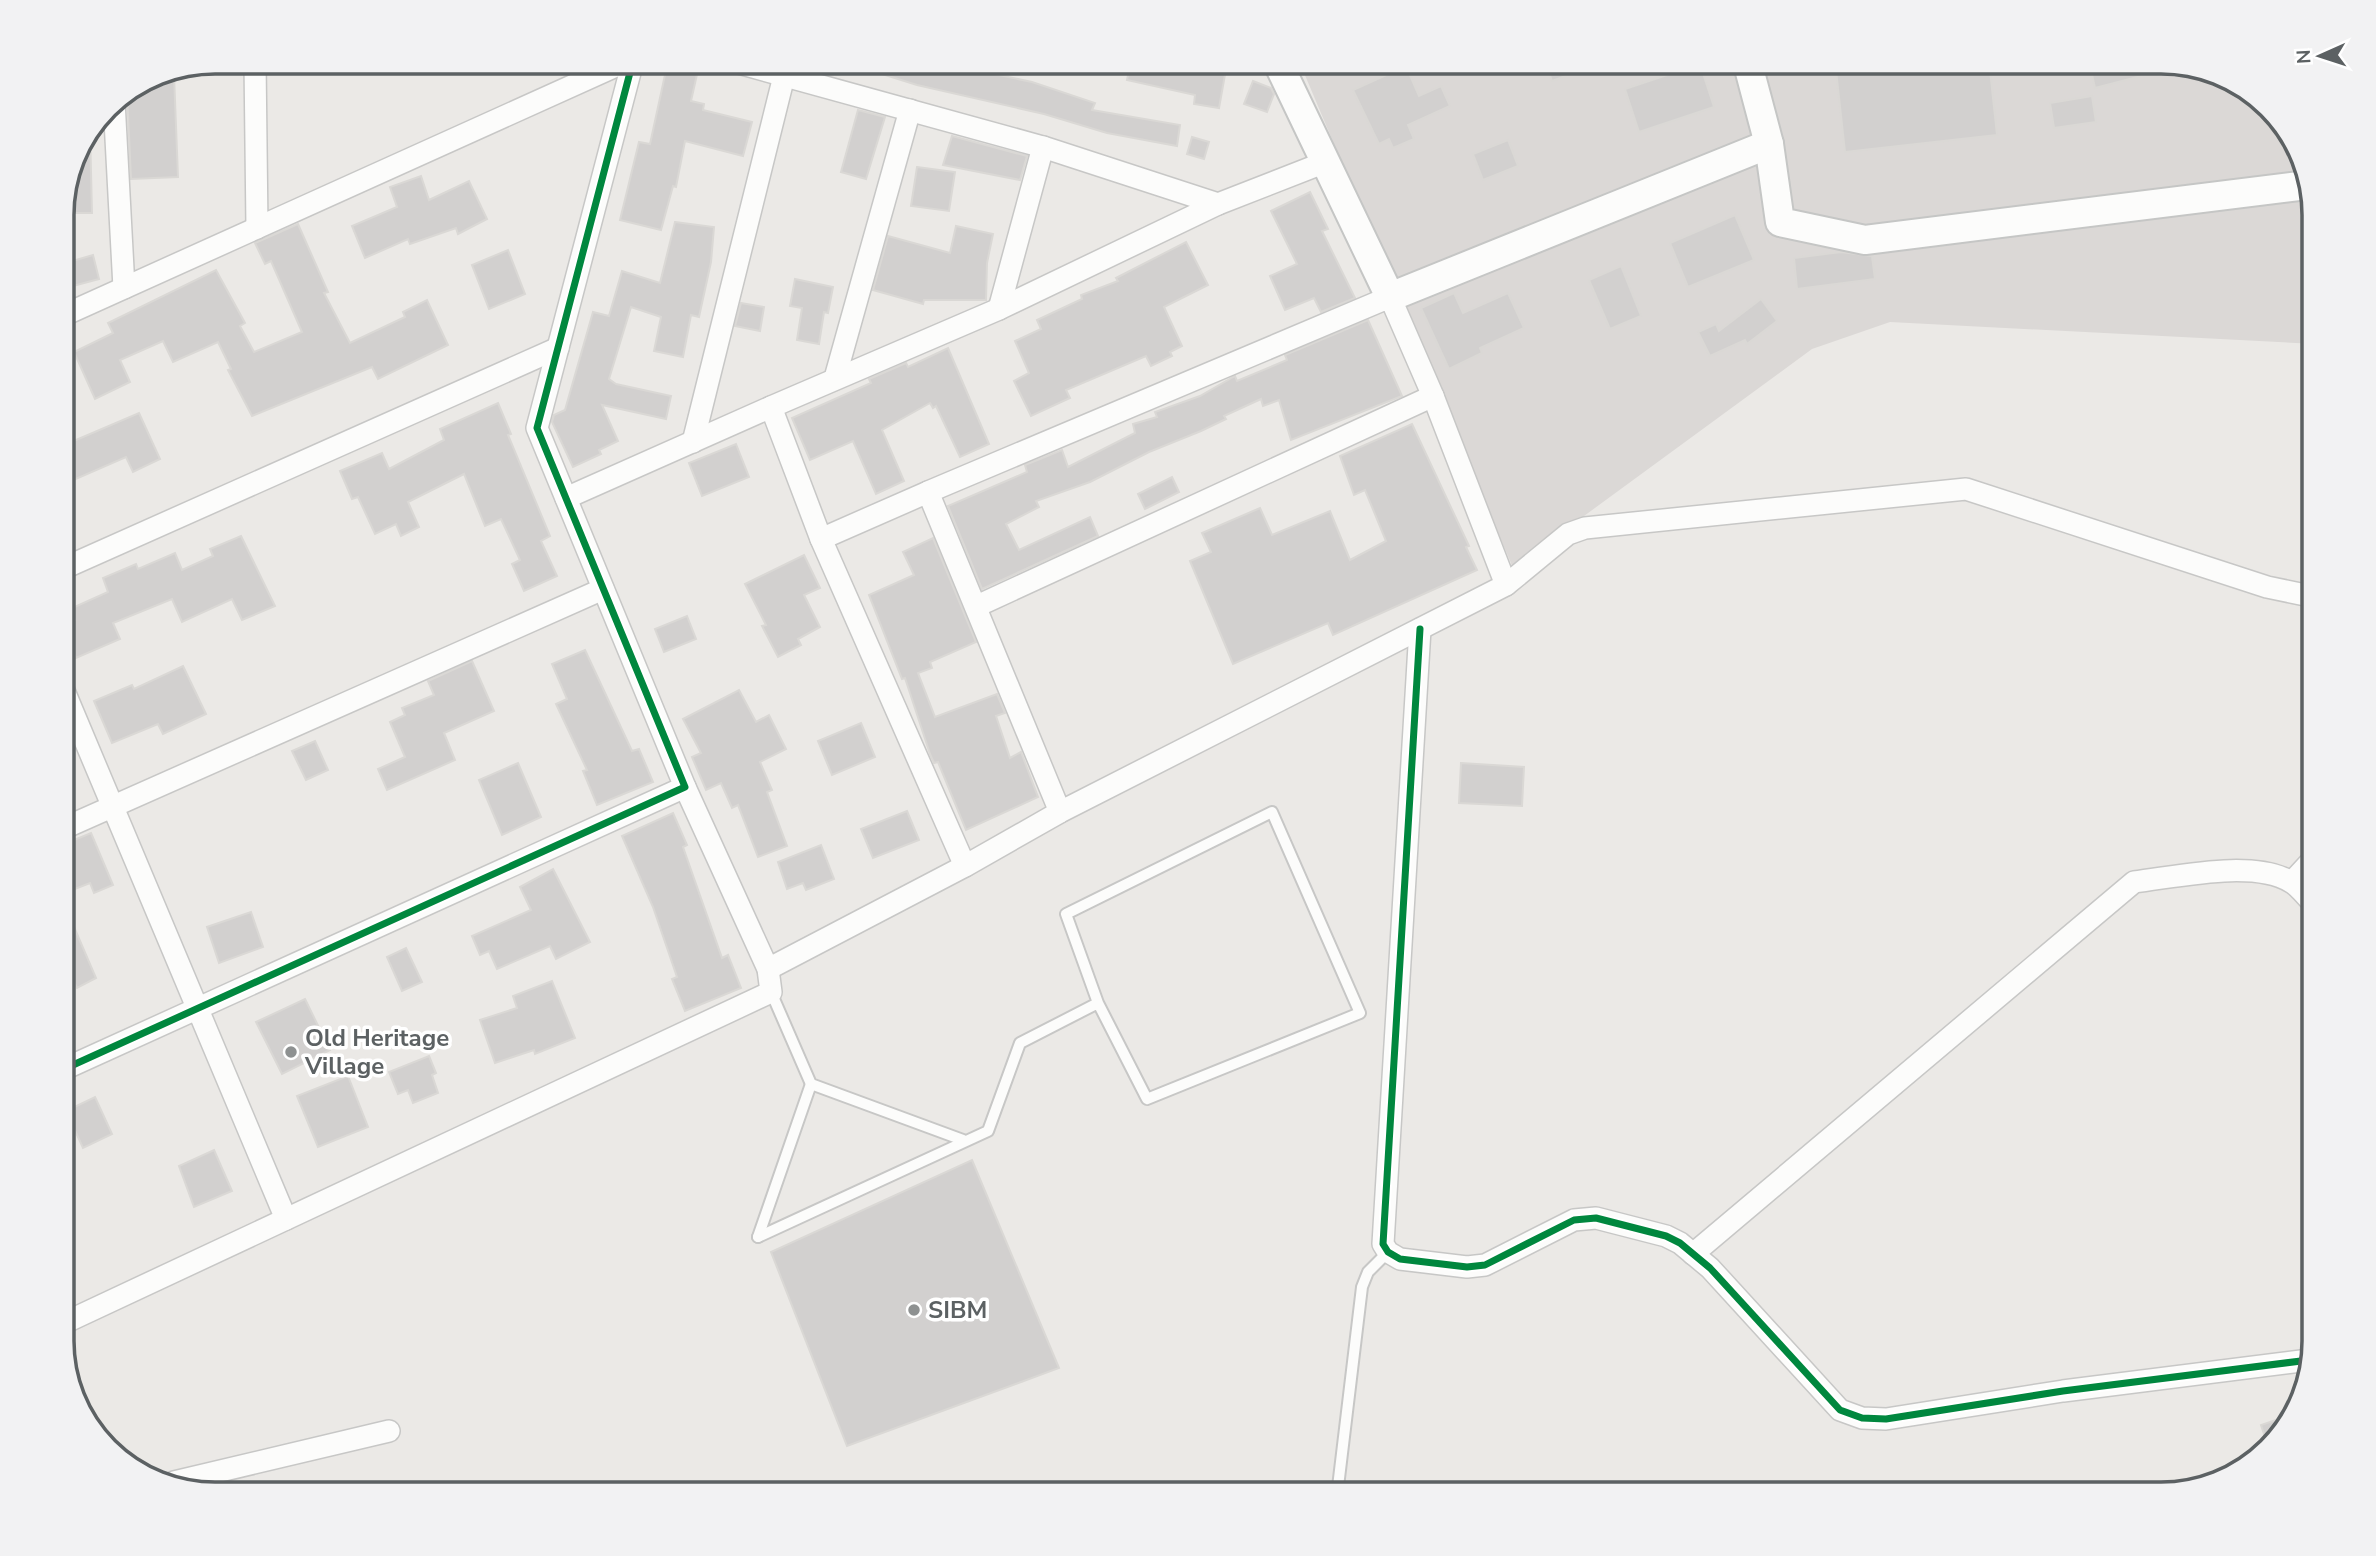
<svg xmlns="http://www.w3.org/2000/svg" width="2376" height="1556" font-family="'Nunito Sans',sans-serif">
	<rect width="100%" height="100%" fill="#ebe9e6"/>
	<path fill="#dbd8d6" d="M1299 61H2162L2246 87 2294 138 2315 214V344L1890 322 1812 349 1513 568Z"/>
	<g fill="#d2d0cf" stroke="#dad8d5" stroke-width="2">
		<path d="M668 61H700L691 101 704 104 703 110 752 122 743 156 685 141 676 187 673 186 661 230 620 220 639 142 650 144Z"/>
		<path d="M864 61H962L961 67 1032 82 1095 103 1092 110 1180 125 1177 146 1107 133 1044 114 917 85 863 68Z"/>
		<path d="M1131 61H1190L1226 69 1219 108 1194 104 1195 95 1127 80Z"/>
		<path d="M1545 61H1601V63L1552 81Z"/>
		<path d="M1835 61H1989L1997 135 1845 152Z"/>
		<path d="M2089 61H2162L2176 67 2095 88Z"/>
		<path d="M1700 64 1714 107 1639 132 1625 89Z"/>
		<path d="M1406 66 1419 96 1441 86 1450 106 1408 125 1414 139 1393 148 1389 139 1379 144 1353 90Z"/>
		<path d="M152 75H174L178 177 131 179 127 92Z"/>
		<path d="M1253 81 1271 88 1274 94 1267 112 1244 104Z"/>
		<path d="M2092 96 2096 122 2054 128 2050 103Z"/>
		<path d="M858 110 885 117 866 179 841 172Z"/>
		<path d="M90 130 92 213H72L70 169 73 155Z"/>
		<path d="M952 136 1027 156 1020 180 943 165Z"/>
		<path d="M1192 137 1209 142 1204 159 1187 154Z"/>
		<path d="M1508 140 1518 166 1483 180 1473 154Z"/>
		<path d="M917 167 955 172 949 211 911 206Z"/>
		<path d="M421 176 429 200 469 181 487 219 458 234 456 228 410 244 408 239 365 258 352 226 397 207 390 187Z"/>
		<path d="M1310 192 1328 229 1322 231 1355 298 1321 312 1314 298 1285 310 1270 276 1297 264 1271 211Z"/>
		<path d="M1735 215 1754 260 1688 287 1670 243Z"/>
		<path d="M675 222 714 227 711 262 699 317 691 315 683 357 654 351 661 317 631 307 609 379 616 384 671 396 666 419 602 405 618 441 599 450 601 454 573 467 552 422 554 415 565 410 593 312 609 316 622 271 660 283Z"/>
		<path d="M298 224 328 292 324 293 350 343 405 317 403 312 427 300 448 345 378 379 372 367 252 416 228 370 231 369 218 342 173 362 163 341 120 360 130 382 95 399 74 352 113 333 108 323 216 270 245 323 240 326 254 352 302 332 271 261 265 264 255 243Z"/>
		<path d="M956 226 993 234 987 263 986 300H924L923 304 873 290 888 236 950 253Z"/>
		<path d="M1186 242 1208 285 1164 307 1182 346 1170 352 1172 356 1151 366 1146 356 1066 390 1070 398 1031 416 1014 381 1029 373 1015 341 1041 329 1037 320 1082 299 1081 295 1118 281 1116 278Z"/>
		<path d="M508 250 525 294 489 309 472 265Z"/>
		<path d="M1841 252 1872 256 1875 279 1797 289 1794 258Z"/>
		<path d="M93 255 99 279 62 289V264Z"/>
		<path d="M1621 266 1641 316 1610 329 1589 280Z"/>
		<path d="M795 279 833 287 828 313 824 312 819 344 797 340 802 308 790 306Z"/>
		<path d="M1454 293 1463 313 1508 293 1524 328 1480 348 1482 353 1449 369 1421 308Z"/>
		<path d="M1761 299 1777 321 1747 344 1745 340 1710 356 1698 332 1716 324 1719 331Z"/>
		<path d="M741 303 764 307 760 331 735 326Z"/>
		<path d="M1368 320 1402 396 1291 440 1279 400 1263 406 1261 399 1224 416 1226 419 1201 431 1149 452 1090 482 1036 501 1039 507 1006 524 1019 550 1090 517 1098 536 982 589 948 506 1027 472 1025 465 1062 450 1068 467 1135 433 1133 424 1157 417 1155 412 1200 396 1235 376 1237 381 1287 360 1285 355Z"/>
		<path d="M948 348 989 444 960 457 936 406 933 408 930 403 882 430 904 481 876 494 853 441 810 460 792 418 871 383 869 379 906 363 908 367Z"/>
		<path d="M498 403 511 434 508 435 550 536 541 541 557 576 524 591 512 564 520 560 501 519 485 526 464 474 408 502 419 527 401 536 396 524 375 534 358 497 352 499 340 471 382 453 389 469 444 440 440 429Z"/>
		<path d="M139 413 160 459 133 472 126 457 62 485V446Z"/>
		<path d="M1412 424 1469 546 1466 547 1477 570 1333 635 1328 623 1233 664 1190 561 1211 552 1202 533 1260 508 1272 535 1330 511 1350 560 1386 541 1365 490 1354 495 1340 456Z"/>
		<path d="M736 444 749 477 702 496 689 463Z"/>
		<path d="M1172 477 1179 492 1145 509 1138 494Z"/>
		<path d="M241 536 275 606 242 620 232 599 182 622 172 599 113 623 120 639 76 658 62 626 75 620 70 609 108 592 103 578 136 564 138 569 175 553 182 570 213 556 210 549Z"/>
		<path d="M933 538 976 642 930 662 932 668 918 673 935 717 997 694 1005 713 996 716 1010 758 1021 752 1038 797 966 830 938 762 934 763 930 754 905 678 902 679 869 595 914 575 903 552Z"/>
		<path d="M804 555 820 588 804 595 820 627 798 639 801 645 778 657 762 626 766 625 745 584Z"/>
		<path d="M687 616 696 639 664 652 655 629Z"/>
		<path d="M585 650 632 751 639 749 653 782 597 805 583 771 587 770 556 704 567 699 552 664Z"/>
		<path d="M472 661 494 711 444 733 455 760 387 790 378 769 405 757 390 722 405 715 402 708 434 695 428 681Z"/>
		<path d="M183 666 206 714 163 734 158 724 112 743 94 701 132 685 134 689Z"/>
		<path d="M739 690 756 722 769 715 786 749 760 762 772 790 767 792 787 846 758 857 738 805 732 808 721 783 706 790 692 757 701 753 683 719Z"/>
		<path d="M861 723 875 757 832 775 818 741Z"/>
		<path d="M315 741 328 770 306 780 292 751Z"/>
		<path d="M518 763 541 817 502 835 479 780Z"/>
		<path d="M1461 763 1524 767 1522 806 1459 803Z"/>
		<path d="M907 811 919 840 873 858 861 829Z"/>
		<path d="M673 813 687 845 683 847 722 958 728 955 741 988 685 1011 672 979 677 977 653 907 622 836Z"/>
		<path d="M91 833 113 885 94 893 90 883 62 894V845Z"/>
		<path d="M821 845 834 879 806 890 803 883 787 889 778 862Z"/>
		<path d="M553 869 590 942 556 959 550 946 497 969 489 951 480 955 472 936 531 910 520 887Z"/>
		<path d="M62 899 96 978 77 988 62 958Z"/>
		<path d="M251 912 263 947 219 963 207 927Z"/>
		<path d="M406 948 422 982 402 991 387 957Z"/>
		<path d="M552 981 575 1038 535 1054 534 1050 495 1063 480 1020 517 1008 513 996Z"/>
		<path d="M305 999 330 1050 282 1074 256 1022Z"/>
		<path d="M429 1056 436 1073 432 1075 438 1093 413 1103 408 1090 398 1094 389 1072Z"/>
		<path d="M348 1076 368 1127 318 1147 297 1096Z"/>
		<path d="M95 1097 112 1134 83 1148 66 1111Z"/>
		<path d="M214 1150 232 1191 194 1207 179 1166Z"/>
		<path d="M972 1160 1059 1368 847 1446 771 1252Z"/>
		<path d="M2293 1414 2289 1426 2268 1446 2261 1425Z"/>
	</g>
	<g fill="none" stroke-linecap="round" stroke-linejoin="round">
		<g stroke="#c7c7c6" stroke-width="14">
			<g id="lane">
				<path d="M771 992 811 1084 963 1140"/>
				<path d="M758 1237 988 1131 1020 1043 1098 1003 1066 914 1272 812 1360 1013 1147 1099 1098 1003"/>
				<path d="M758 1237 811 1084"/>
				<path d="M1337 1495 1362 1287 1368 1272 1388 1252"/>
			</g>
		</g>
		<g stroke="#c7c7c6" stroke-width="24">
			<g id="street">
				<path d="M255 61 257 228"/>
				<path d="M731 61 1043 147 1218 204"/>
				<path d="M114 101 124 288"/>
				<path d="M999 309 1043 147"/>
				<path d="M62 316 627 61"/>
				<path d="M835 378 910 110"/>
				<path d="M771 407 999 309 1218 204 1323 163"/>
				<path d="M693 442 784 76"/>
				<path d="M566 498 771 407 821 539 928 492 1060 812"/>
				<path d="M821 539 965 866"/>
				<path d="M62 569 558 348"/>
				<path d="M1506 585 1568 534 1585 528 1966 489 2267 587 2315 597"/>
				<path d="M977 606 1433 396"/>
				<path d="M1420 629 1383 1244 1388 1252 1400 1259 1467 1267 1485 1265 1574 1220 1596 1218 1666 1236 1680 1243 1710 1268 1840 1410 1862 1418 1886 1419 2063 1391 2309 1360"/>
				<path d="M62 686 286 1219"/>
				<path d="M62 829 603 589"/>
				<path d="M2292 882 2315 857"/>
				<path d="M768 969 965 866 1060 812 1506 585 1433 396 1390 297 928 492"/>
				<path d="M62 1070 685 787 537 428 633 61"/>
				<path d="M1693 1254 2134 882C2177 877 2253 859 2291 882 2300 887 2307 898 2315 905"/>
				<path d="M62 1324 771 992 768 969 685 787"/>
				<path d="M174 1482 389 1431"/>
			</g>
		</g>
		<g stroke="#c5c6c5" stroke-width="32">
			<g id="secondary">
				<path d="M1277 61 1390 297 1769 144"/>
				<path d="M1747 61 1769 144 1780 222 1865 240 2307 185"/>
			</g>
		</g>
		<use href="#lane" stroke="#fcfcfb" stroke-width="10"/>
		<use href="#street" stroke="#fcfcfb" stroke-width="21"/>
		<use href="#secondary" stroke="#fcfcfb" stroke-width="28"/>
		<g stroke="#fff" stroke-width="11">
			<g id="cycleway">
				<path d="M1420 629 1383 1244 1388 1252 1400 1259 1467 1267 1485 1265 1574 1220 1596 1218 1666 1236 1680 1243 1710 1268 1840 1410 1862 1418 1886 1419 2063 1391 2309 1360"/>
				<path d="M62 1070 685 787 537 428 633 61"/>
			</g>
		</g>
		<use href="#cycleway" stroke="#00873e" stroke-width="7"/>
	</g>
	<g fill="#8e9191" stroke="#fff" stroke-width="2.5">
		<circle cx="291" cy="1052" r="7"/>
		<circle cx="914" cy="1310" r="7"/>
	</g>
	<g text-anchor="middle" stroke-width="7" stroke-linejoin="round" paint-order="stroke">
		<g font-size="24" font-weight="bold" fill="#5c6163" stroke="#fff" text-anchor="start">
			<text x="305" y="1046">Old Heritage<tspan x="305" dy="28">Village</tspan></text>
			<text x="928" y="1318">SIBM</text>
		</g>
	</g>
	<path d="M0 0H2376V1556H0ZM215 74H2161A141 141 0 0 1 2302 215V1341A141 141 0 0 1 2161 1482H215A141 141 0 0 1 74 1341V215A141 141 0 0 1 215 74Z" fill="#f2f2f3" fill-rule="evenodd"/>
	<path fill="none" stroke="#5c6163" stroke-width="3.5" d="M215 74H2161A141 141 0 0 1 2302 215V1341A141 141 0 0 1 2161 1482H215A141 141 0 0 1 74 1341V215A141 141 0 0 1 215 74Z"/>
	<g transform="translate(2320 56) rotate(267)" stroke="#ffffff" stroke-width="5" paint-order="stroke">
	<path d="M0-5L12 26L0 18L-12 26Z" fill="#5c6163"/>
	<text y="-10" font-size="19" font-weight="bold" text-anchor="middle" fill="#5c6163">N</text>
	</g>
</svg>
